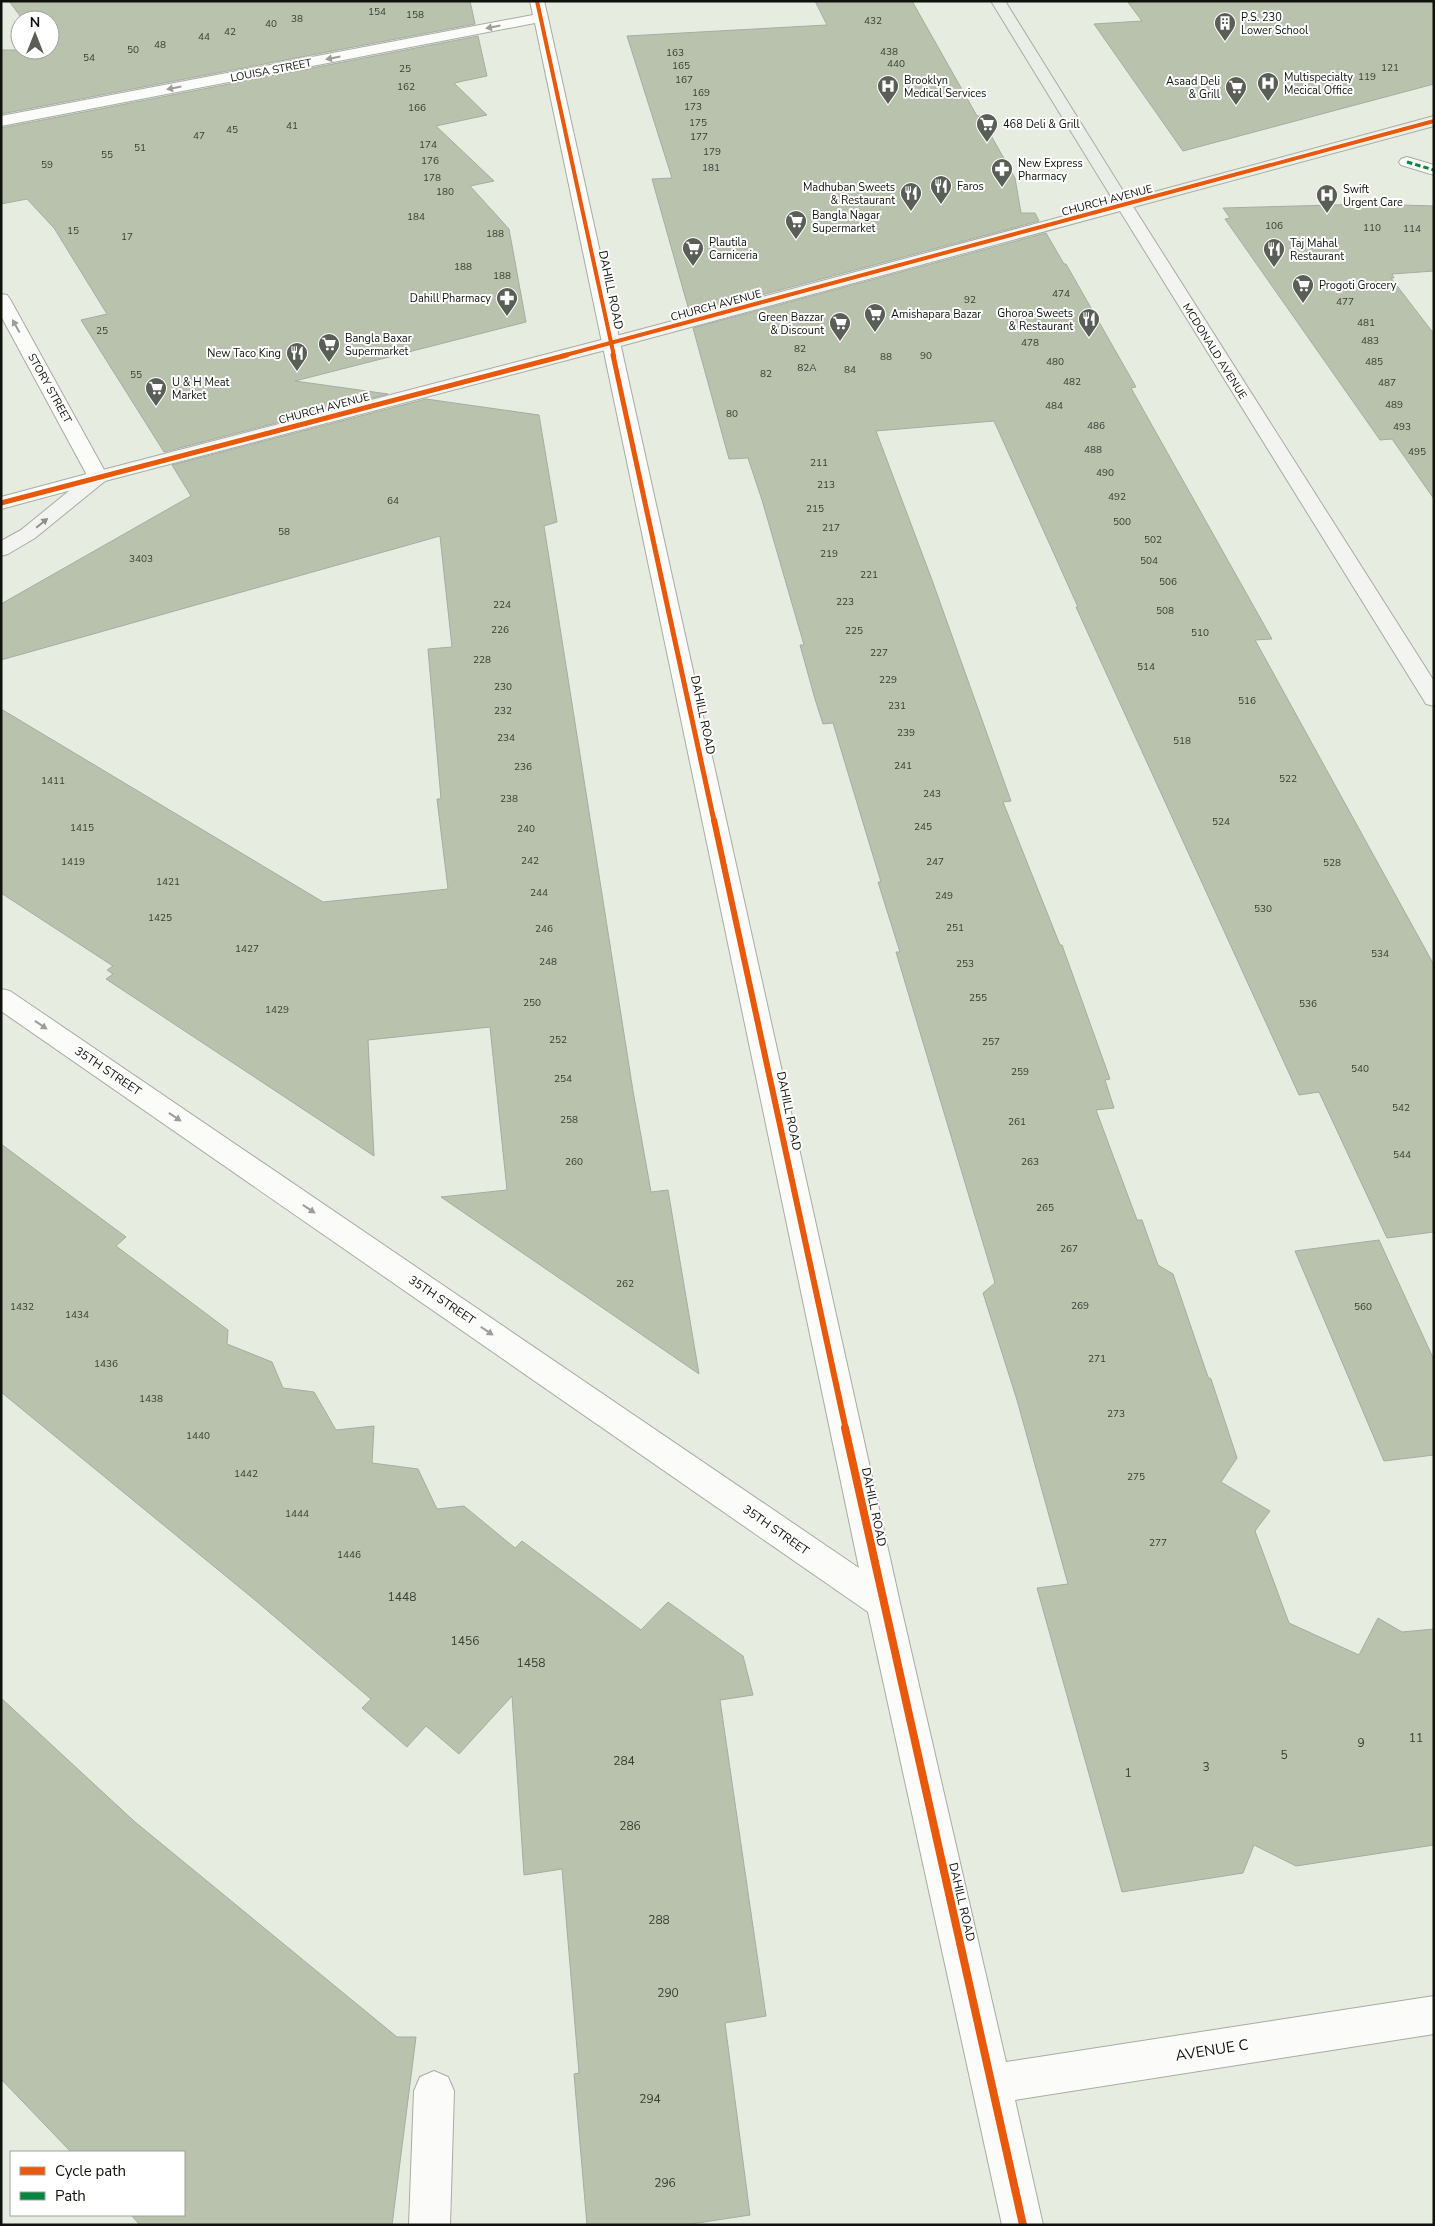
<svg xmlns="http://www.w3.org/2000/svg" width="1435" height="2226" font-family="'Nunito Sans',sans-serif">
	<rect width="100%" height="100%" fill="#e6ece0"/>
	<g fill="#b8c2ad" stroke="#a7aca3">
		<path d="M9 1H470L475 24 1 114V50H50V20H23Z"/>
		<path d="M815 1H912L977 116H980L1015 178 1021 213H1035L1039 221 690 314 652 179 672 178 627 36 827 25Z"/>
		<path d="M1127 1H1434V84L1183 151 1094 24 1142 21Z"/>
		<path d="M478 36 487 76 454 83 487 115 436 126 494 181 470 186 509 229 526 322 295 381 388 394 164 452 81 320 107 314 54 228 27 199 1 204V128Z"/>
		<path d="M1370 204 1434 206V271L1392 274 1394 278H1391L1434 334V499L1392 439 1380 440 1225 219 1230 218 1223 208Z"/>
		<path d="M1046 233 1064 264H1066L1136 387 1131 388 1272 639 1255 640 1434 965V1232L1387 1238 1319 1092 1299 1095 1076 607H1078L994 421 876 431 932 580 1011 801 1003 802 1060 945H1062L1110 1079 1105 1080 1114 1108 1096 1110 1137 1220H1142L1158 1265 1173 1274 1208 1377 1211 1379 1237 1458 1221 1482 1270 1511 1255 1531 1289 1623 1359 1655 1378 1618 1402 1632 1434 1629V1845L1296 1866 1254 1845 1243 1873 1122 1892 1037 1588 1068 1584 1017 1400 983 1293 995 1283 896 952H900L878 882H881L861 816 833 723 823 724 815 699 800 645H804L762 500 748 458 729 459 693 328Z"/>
		<path d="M426 399 539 415 557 522 544 526 633 1091 651 1192 668 1190 699 1374 441 1197 507 1190 490 1027 368 1040 374 1156 106 979 113 974 107 970 113 966 1 893V709L323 902 448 889 437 799H441L428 649 452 647 440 536 1 660V604L191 496 172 465Z"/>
		<path d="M1 1144 126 1237 116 1246 228 1330 227 1344 272 1362 283 1388 314 1392 336 1430 374 1426 372 1463 418 1469 437 1509 464 1506 515 1548 522 1541 641 1630 668 1602 743 1656 753 1695 720 1700 766 2016 725 2023 750 2215 684 2225H587L574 2074 579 2073 562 1869 524 1875 512 1696 459 1754 426 1726 407 1747 362 1708 371 1699 255 1600 1 1392Z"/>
		<path d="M1379 1240 1434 1360V1455L1384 1461 1295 1251Z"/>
		<path d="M1 1698 135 1822 397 2037H416L392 2225H140L131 2215H184V2152H71L1 2079Z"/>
	</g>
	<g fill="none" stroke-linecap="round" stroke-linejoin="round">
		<g stroke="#a7aca2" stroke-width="2">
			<path id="service" d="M434 2071 448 2077 454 2091 450 2225H409L414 2091 420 2077Z"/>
		</g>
		<g stroke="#a7aca2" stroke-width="2">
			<path id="pedestrian" d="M1407 157 1434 165V175L1401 165 1399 162 1401 159Z"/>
		</g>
		<g stroke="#a7aca2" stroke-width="2">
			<g id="minor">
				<path d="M530 1H544L548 18 900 1603 1006 2062 1434 1996V2034L1015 2100 1043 2225H1002L868 1612 1 1011V989L10 991 859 1568 535 23 1 126V116L533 15Z"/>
				<path d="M1 294 7 295 10 299 108 477 105 481 98 483 91 481 88 477 1 316Z"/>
			</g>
		</g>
		<g stroke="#a7aca2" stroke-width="2">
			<path id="tertiary" d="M98 471 105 473 108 477 105 481 1 509V497Z"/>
		</g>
		<g stroke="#a7aca2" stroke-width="2">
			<path id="secondary" d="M1124 200 1130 202 1132 205 1434 681V706L1426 704 1423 699 1120 211 617 347 105 481 35 538 8 554 1 556V541L21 530 91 473 605 339Z"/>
		</g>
		<g stroke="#a8b0a1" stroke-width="2">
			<path id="primary" d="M991 1H1005L1128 199 1434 116V126L1130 208H1118Z"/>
		</g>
		<use href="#service" fill="#fbfcfa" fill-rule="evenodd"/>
		<use href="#pedestrian" fill="#fbfcfa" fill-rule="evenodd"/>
		<use href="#minor" fill="#fbfcfa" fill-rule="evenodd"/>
		<use href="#tertiary" fill="#fbfcfa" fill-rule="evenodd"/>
		<use href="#secondary" fill="#f3f4f1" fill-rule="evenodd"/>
		<use href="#primary" fill="#eaeee8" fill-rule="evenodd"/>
		<path stroke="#00873e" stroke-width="3" stroke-dasharray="5.5 3" stroke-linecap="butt" d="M1407 162 1434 170"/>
		<g stroke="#fff" stroke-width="5.5">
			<g id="cycleway-far3">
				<path d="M537 1 614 356"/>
				<path d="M562 356 1434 121"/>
			</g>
		</g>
		<g stroke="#fff" stroke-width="8">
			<g id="cycleway-far2">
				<path d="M613 355 714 821"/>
				<path d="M1 503 567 355"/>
			</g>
		</g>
		<g stroke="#fff" stroke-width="9">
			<path id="cycleway-far1" d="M714 820 846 1430"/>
		</g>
		<g stroke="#fff" stroke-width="11">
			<path id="cycleway" d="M845 1428 1023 2225"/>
		</g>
		<use href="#cycleway-far3" stroke="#e8590c" stroke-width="4"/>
		<use href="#cycleway-far2" stroke="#e8590c" stroke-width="5"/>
		<use href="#cycleway-far1" stroke="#e8590c" stroke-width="6"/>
		<use href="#cycleway" stroke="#e8590c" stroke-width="8"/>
	</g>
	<defs><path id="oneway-solid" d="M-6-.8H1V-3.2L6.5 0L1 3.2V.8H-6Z" transform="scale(1.25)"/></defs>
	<g fill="#9d9e9a">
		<use href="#oneway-solid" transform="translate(493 27) rotate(169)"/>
		<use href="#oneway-solid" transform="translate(333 58) rotate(169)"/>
		<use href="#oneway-solid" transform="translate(174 88) rotate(169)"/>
		<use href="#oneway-solid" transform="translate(16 326) rotate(-119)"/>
		<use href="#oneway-solid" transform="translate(41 1025) rotate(34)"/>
		<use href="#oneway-solid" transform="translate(175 1117) rotate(34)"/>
		<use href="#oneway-solid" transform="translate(309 1209) rotate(34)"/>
		<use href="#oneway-solid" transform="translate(487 1331) rotate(34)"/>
	</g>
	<use fill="#8c8e8a" href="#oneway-solid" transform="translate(42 523) rotate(-39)"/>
	<defs>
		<g id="building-pin" transform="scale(1.125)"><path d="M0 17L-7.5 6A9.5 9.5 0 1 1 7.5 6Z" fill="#5a5e56" stroke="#fff"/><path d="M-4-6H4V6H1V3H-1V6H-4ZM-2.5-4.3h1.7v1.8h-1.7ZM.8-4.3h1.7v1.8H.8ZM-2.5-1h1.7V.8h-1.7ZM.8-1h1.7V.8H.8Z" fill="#fff"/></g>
		<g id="hospital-pin" transform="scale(1.125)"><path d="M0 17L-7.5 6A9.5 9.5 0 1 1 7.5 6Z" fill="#5a5e56" stroke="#fff"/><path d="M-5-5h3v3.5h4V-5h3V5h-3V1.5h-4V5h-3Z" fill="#fff"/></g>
		<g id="supermarket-pin" transform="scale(1.125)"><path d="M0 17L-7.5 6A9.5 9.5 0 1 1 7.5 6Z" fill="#5a5e56" stroke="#fff"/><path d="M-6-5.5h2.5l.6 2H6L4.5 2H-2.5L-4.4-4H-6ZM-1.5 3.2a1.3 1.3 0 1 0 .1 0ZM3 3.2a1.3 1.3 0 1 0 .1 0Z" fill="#fff"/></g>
		<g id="pharmacy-pin" transform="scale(1.125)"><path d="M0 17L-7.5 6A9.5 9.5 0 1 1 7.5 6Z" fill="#5a5e56" stroke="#fff"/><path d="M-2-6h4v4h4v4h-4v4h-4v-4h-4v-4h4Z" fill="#fff"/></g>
		<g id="restaurant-pin" transform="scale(1.125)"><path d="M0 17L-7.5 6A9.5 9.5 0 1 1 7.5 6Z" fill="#5a5e56" stroke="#fff"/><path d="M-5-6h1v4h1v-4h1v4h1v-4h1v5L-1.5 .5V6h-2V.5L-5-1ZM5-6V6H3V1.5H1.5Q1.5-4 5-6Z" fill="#fff"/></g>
	</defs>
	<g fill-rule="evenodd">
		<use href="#building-pin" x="1225" y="23"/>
		<use href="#hospital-pin" x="1268" y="83"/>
		<use href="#hospital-pin" x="888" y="86"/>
		<use href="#supermarket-pin" x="1236" y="87"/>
		<use href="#supermarket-pin" x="987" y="124"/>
		<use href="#pharmacy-pin" x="1002" y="169"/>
		<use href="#restaurant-pin" x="941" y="186"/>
		<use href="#restaurant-pin" x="911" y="193"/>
		<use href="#hospital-pin" x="1327" y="195"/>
		<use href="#supermarket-pin" x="796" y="221"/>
		<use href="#supermarket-pin" x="693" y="248"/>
		<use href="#restaurant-pin" x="1274" y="249"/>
		<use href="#supermarket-pin" x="1303" y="285"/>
		<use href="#pharmacy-pin" x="507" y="298"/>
		<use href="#supermarket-pin" x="875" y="314"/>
		<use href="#restaurant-pin" x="1089" y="319"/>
		<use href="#supermarket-pin" x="840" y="323"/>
		<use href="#supermarket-pin" x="329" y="344"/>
		<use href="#restaurant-pin" x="297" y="353"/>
		<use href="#supermarket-pin" x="156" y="388"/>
	</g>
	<g text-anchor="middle" stroke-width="4" stroke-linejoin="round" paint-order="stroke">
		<g font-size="10" fill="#393e34">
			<text x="377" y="15">154</text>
			<text x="415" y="18">158</text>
			<text x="297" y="22">38</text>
			<text x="873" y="24">432</text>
			<text x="271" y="27">40</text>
			<text x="230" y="35">42</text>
			<text x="204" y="40">44</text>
			<text x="160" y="48">48</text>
			<text x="133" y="53">50</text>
			<text x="889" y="55">438</text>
			<text x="675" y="56">163</text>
			<text x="89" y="61">54</text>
			<text x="896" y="67">440</text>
			<text x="681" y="69">165</text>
			<text x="1390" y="71">121</text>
			<text x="405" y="72">25</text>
			<text x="1367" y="80">119</text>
			<text x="684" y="83">167</text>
			<text x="406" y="90">162</text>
			<text x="701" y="96">169</text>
			<text x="693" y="110">173</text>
			<text x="417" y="111">166</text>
			<text x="698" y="126">175</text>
			<text x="292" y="129">41</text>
			<text x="232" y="133">45</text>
			<text x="199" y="139">47</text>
			<text x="699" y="140">177</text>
			<text x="428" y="148">174</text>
			<text x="140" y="151">51</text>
			<text x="712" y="155">179</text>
			<text x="107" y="158">55</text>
			<text x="430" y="164">176</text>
			<text x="47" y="168">59</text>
			<text x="711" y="171">181</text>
			<text x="432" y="181">178</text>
			<text x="445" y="195">180</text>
			<text x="416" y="220">184</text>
			<text x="1274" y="229">106</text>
			<text x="1372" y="231">110</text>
			<text x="1412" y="232">114</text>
			<text x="73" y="234">15</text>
			<text x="495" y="237">188</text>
			<text x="127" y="240">17</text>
			<text x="463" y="270">188</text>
			<text x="502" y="279">188</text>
			<text x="1061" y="297">474</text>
			<text x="970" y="303">92</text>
			<text x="1345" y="305">477</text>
			<text x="1366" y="326">481</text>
			<text x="102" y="334">25</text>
			<text x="1370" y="344">483</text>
			<text x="1030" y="346">478</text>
			<text x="800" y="352">82</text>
			<text x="926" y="359">90</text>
			<text x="886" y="360">88</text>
			<text x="1055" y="365">480</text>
			<text x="1374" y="365">485</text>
			<text x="807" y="371">82A</text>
			<text x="850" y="373">84</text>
			<text x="766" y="377">82</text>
			<text x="136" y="378">55</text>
			<text x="1072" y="385">482</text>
			<text x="1387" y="386">487</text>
			<text x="1394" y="408">489</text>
			<text x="1054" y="409">484</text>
			<text x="732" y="417">80</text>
			<text x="1096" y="429">486</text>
			<text x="1402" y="430">493</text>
			<text x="1093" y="453">488</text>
			<text x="1417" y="455">495</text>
			<text x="819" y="466">211</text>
			<text x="1105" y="476">490</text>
			<text x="826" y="488">213</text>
			<text x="1117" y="500">492</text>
			<text x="393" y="504">64</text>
			<text x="815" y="512">215</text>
			<text x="1122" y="525">500</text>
			<text x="831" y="531">217</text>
			<text x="284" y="535">58</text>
			<text x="1153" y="543">502</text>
			<text x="829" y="557">219</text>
			<text x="141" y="562">3403</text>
			<text x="1149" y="564">504</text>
			<text x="869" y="578">221</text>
			<text x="1168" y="585">506</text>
			<text x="845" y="605">223</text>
			<text x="502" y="608">224</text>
			<text x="1165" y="614">508</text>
			<text x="500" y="633">226</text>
			<text x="854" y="634">225</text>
			<text x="1200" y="636">510</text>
			<text x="879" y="656">227</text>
			<text x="482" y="663">228</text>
			<text x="1146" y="670">514</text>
			<text x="888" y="683">229</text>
			<text x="503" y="690">230</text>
			<text x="1247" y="704">516</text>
			<text x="897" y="709">231</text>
			<text x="503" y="714">232</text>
			<text x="906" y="736">239</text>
			<text x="506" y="741">234</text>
			<text x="1182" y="744">518</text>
			<text x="903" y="769">241</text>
			<text x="523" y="770">236</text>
			<text x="1288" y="782">522</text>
			<text x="53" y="784">1411</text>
			<text x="932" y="797">243</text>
			<text x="509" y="802">238</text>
			<text x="1221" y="825">524</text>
			<text x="923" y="830">245</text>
			<text x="82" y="831">1415</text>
			<text x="526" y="832">240</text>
			<text x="530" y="864">242</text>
			<text x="73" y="865">1419</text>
			<text x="935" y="865">247</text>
			<text x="1332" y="866">528</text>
			<text x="168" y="885">1421</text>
			<text x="539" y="896">244</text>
			<text x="944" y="899">249</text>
			<text x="1263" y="912">530</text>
			<text x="160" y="921">1425</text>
			<text x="955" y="931">251</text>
			<text x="544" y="932">246</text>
			<text x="247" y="952">1427</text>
			<text x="1380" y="957">534</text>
			<text x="548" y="965">248</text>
			<text x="965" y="967">253</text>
			<text x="978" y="1001">255</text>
			<text x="532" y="1006">250</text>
			<text x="1308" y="1007">536</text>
			<text x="277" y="1013">1429</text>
			<text x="558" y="1043">252</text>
			<text x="991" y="1045">257</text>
			<text x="1360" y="1072">540</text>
			<text x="1020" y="1075">259</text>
			<text x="563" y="1082">254</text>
			<text x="1401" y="1111">542</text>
			<text x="569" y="1123">258</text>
			<text x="1017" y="1125">261</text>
			<text x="1402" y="1158">544</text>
			<text x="574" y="1165">260</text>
			<text x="1030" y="1165">263</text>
			<text x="1045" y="1211">265</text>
			<text x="1069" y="1252">267</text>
			<text x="625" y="1287">262</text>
			<text x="1080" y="1309">269</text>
			<text x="22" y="1310">1432</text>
			<text x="1363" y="1310">560</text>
			<text x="77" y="1318">1434</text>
			<text x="1097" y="1362">271</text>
			<text x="106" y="1367">1436</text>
			<text x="151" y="1402">1438</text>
			<text x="1116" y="1417">273</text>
			<text x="198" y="1439">1440</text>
			<text x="246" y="1477">1442</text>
			<text x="1136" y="1480">275</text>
			<text x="297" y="1517">1444</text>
			<text x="1158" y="1546">277</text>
			<text x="349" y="1558">1446</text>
		</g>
		<g font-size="11" fill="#0f120b" stroke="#fff" text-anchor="start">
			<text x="1241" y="21">P.S. 230<tspan x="1241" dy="13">Lower School</tspan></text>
			<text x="1284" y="81">Multispecialty<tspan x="1284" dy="13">Mecical Office</tspan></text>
			<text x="904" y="84">Brooklyn<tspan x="904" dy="13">Medical Services</tspan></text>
			<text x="1220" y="85" text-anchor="end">Asaad Deli<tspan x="1220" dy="13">&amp; Grill</tspan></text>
			<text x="1003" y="128">468 Deli &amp; Grill</text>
			<text x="1018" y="167">New Express<tspan x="1018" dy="13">Pharmacy</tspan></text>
			<text x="957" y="190">Faros</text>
			<text x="895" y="191" text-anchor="end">Madhuban Sweets<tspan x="895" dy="13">&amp; Restaurant</tspan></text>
			<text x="1343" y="193">Swift<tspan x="1343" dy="13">Urgent Care</tspan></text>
			<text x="812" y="219">Bangla Nagar<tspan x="812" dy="13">Supermarket</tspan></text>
			<text x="709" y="246">Plautila<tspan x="709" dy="13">Carniceria</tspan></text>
			<text x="1290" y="247">Taj Mahal<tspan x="1290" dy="13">Restaurant</tspan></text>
			<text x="1319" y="289">Progoti Grocery</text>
			<text x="491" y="302" text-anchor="end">Dahill Pharmacy</text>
			<text x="1073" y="317" text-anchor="end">Ghoroa Sweets<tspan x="1073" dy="13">&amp; Restaurant</tspan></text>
			<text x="891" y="318">Amishapara Bazar</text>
			<text x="824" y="321" text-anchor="end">Green Bazzar<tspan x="824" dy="13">&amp; Discount</tspan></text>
			<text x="345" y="342">Bangla Baxar<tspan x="345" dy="13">Supermarket</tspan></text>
			<text x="281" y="357" text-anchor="end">New Taco King</text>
			<text x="172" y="386">U &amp; H Meat<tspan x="172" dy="13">Market</tspan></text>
		</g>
		<g font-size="11" fill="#0f120b" stroke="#fff">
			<text transform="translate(271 70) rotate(-11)" y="4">LOUISA STREET</text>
			<text transform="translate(1107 200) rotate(-15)" y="4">CHURCH AVENUE</text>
			<text transform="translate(716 305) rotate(-15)" y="4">CHURCH AVENUE</text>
			<text transform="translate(1215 351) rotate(58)" y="4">MCDONALD AVENUE</text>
			<text transform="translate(50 388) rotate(61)" y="4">STORY STREET</text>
			<text transform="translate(324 408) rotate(-15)" y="4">CHURCH AVENUE</text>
		</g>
		<g font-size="12" fill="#0f120b" stroke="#fff">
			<text transform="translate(611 290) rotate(78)" y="4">DAHILL ROAD</text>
			<text transform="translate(703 715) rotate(78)" y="4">DAHILL ROAD</text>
			<text transform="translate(108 1071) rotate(34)" y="4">35TH STREET</text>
			<text transform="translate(789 1111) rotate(78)" y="4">DAHILL ROAD</text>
			<text transform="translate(442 1300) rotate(34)" y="4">35TH STREET</text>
			<text transform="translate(874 1507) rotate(78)" y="4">DAHILL ROAD</text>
			<text transform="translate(776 1530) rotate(35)" y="4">35TH STREET</text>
			<text transform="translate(962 1902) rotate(77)" y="4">DAHILL ROAD</text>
		</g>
		<g font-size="12" fill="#393e34">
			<text x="402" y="1601">1448</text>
			<text x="465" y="1645">1456</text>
			<text x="531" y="1667">1458</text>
			<text x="1416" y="1742">11</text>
			<text x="1361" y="1747">9</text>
			<text x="1284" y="1759">5</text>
			<text x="624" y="1765">284</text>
			<text x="1206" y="1771">3</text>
			<text x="1128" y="1777">1</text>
			<text x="630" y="1830">286</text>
			<text x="659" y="1924">288</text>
			<text x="668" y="1997">290</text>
			<text x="650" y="2103">294</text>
			<text x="665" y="2187">296</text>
		</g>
		<g font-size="15" fill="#0f120b" stroke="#fff">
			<text transform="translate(1212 2050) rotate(-9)" y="5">AVENUE C</text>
		</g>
	</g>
	<rect width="1435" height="2226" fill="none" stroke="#0f120b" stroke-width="5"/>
	<rect x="10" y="2151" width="175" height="65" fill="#ffffff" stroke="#9fa09d"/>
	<rect x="20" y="2167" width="25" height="8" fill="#e8590c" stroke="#9fa09d"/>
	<text x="55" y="2176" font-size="15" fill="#0f120b">Cycle path</text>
	<rect x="20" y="2192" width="25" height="8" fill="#00873e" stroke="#9fa09d"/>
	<text x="55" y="2201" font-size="15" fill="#0f120b">Path</text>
	<g transform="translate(35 35)"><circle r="24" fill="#ffffff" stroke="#9fa09d"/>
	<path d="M0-4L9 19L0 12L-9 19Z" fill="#5a5e56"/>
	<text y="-8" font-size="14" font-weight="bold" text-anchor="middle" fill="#0f120b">N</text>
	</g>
</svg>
